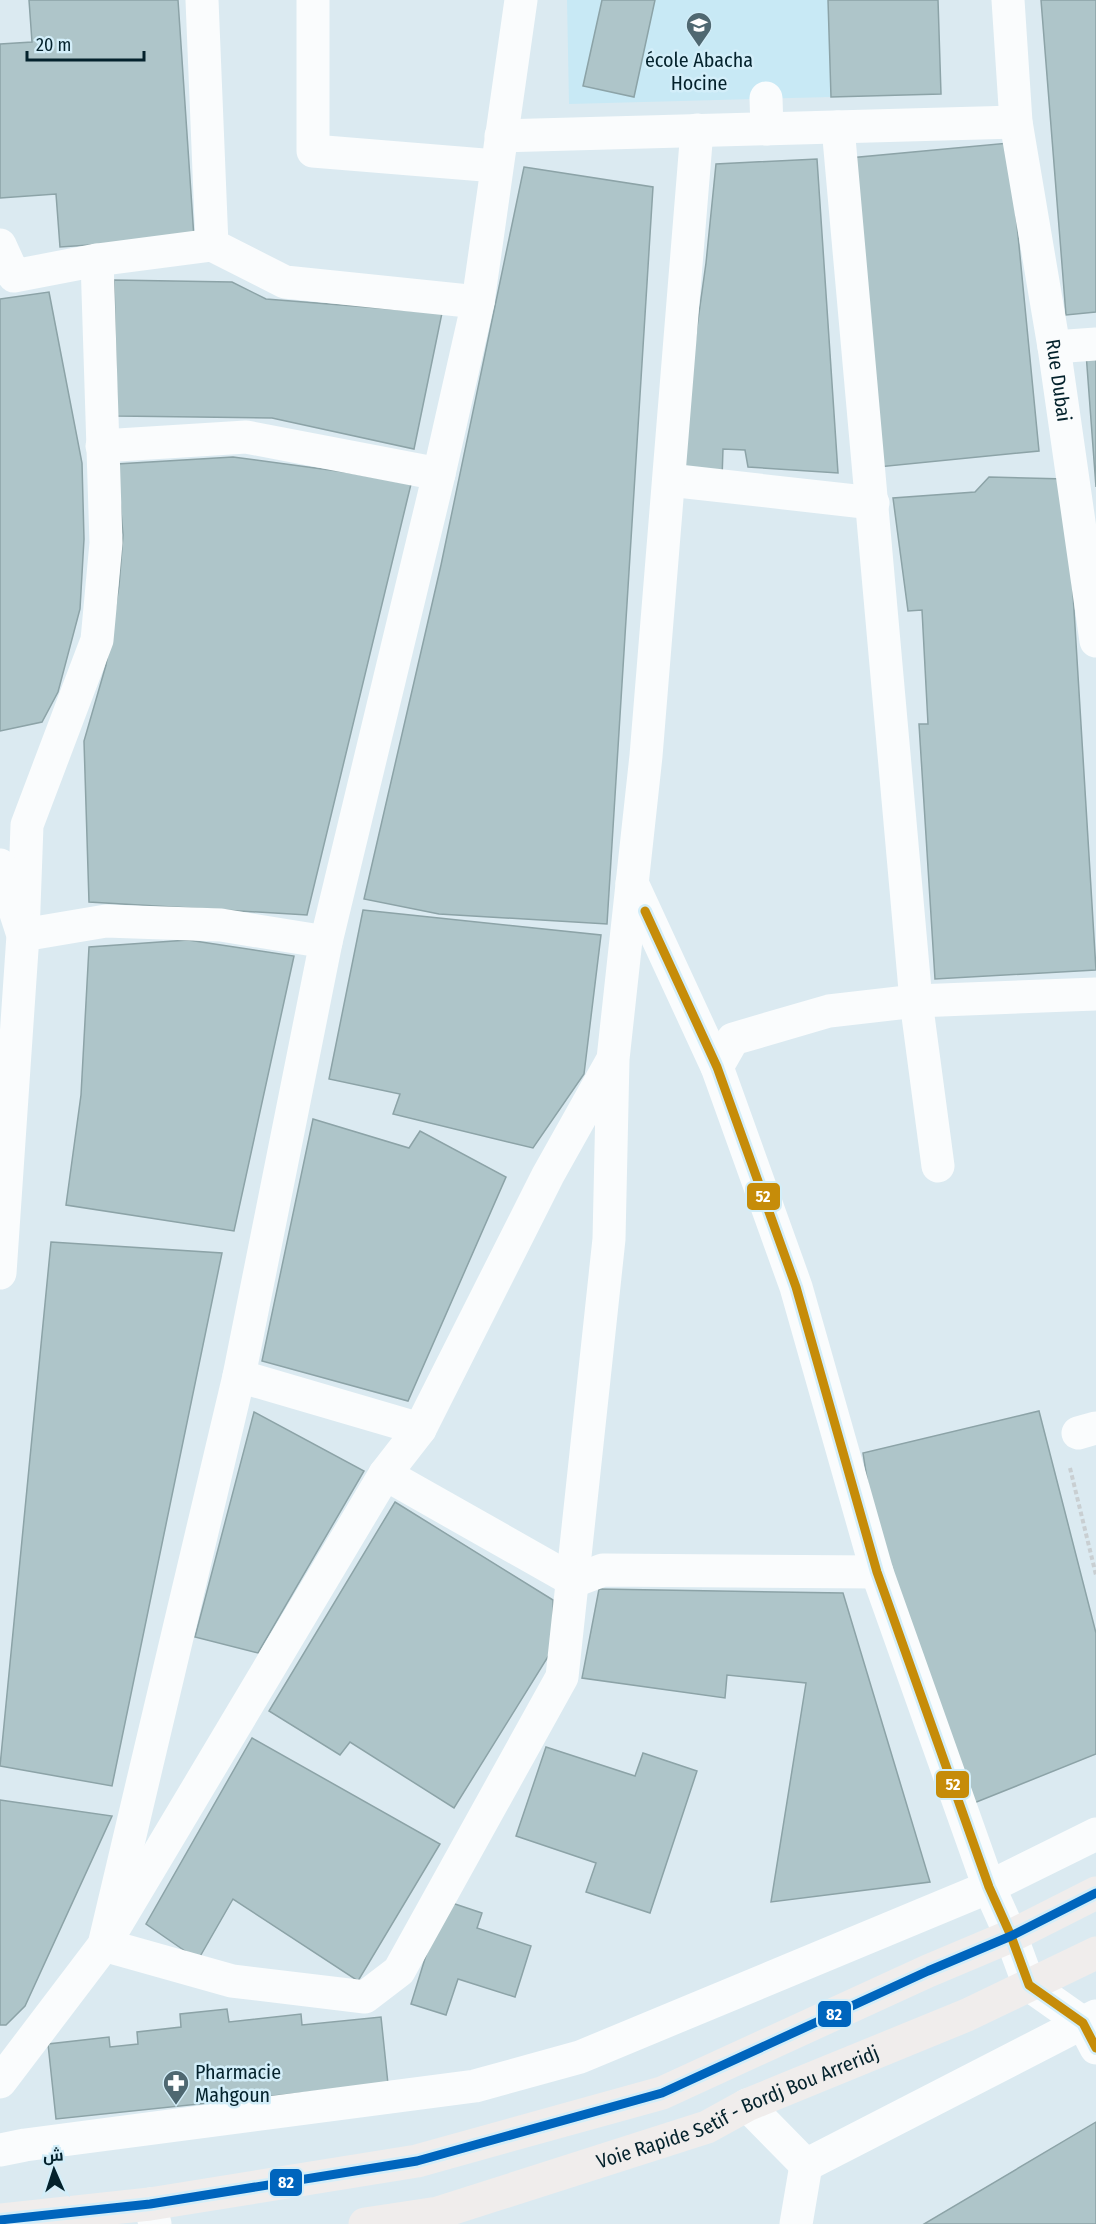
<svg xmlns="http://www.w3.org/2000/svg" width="1096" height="2224" font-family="'Fira Sans Condensed',Cairo,sans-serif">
	<rect width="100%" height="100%" fill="#dbeaf1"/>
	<path fill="#c8e9f5" d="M567 0H828L831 97 569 104Z"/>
	<g fill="#aec5c9" stroke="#8ca3a7" stroke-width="1.5">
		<path d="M29 0H178L194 238 60 247 56 194 0 198V44L32 42Z"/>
		<path d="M602 0H655L634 97 583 86Z"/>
		<path d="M828 0H938L941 94 831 97Z"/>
		<path d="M1041 0H1096V312L1066 315Z"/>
		<path d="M1009 143 1039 451 878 467 849 158Z"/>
		<path d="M817 159 838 473 748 467 745 450 723 449 722 479 681 475 692 363 706 263 716 164Z"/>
		<path d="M524 167 653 187 607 924 439 914 364 899 441 565Z"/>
		<path d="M114 280 232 282 266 299 442 313 414 449 272 418 117 416Z"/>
		<path d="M49 292 82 463 84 539 80 609 58 692 42 722 0 731V299Z"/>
		<path d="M1086 353H1096V487Z"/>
		<path d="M233 457 352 473 411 484 307 915 89 902 84 741 106 665 119 586 123 535 117 464Z"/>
		<path d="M989 477 1066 479 1096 970 935 979 919 724H928L922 610 908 611 893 498 975 492Z"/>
		<path d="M363 910 601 935 584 1074 533 1148 393 1114 400 1094 329 1079Z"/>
		<path d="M188 940 294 956 234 1231 66 1205 81 1095 89 947Z"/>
		<path d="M313 1119 409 1148 420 1131 506 1177 408 1401 262 1361Z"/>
		<path d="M51 1242 222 1253 112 1786 0 1766Z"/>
		<path d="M1039 1411 1096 1633V1754L964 1807 878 1549 863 1453Z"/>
		<path d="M254 1412 364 1471 258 1653 195 1637Z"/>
		<path d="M395 1502 553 1600 554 1647 454 1808 350 1742 340 1755 269 1711Z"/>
		<path d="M599 1589 843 1593 930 1882 771 1902 806 1683 727 1675 725 1698 582 1678Z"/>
		<path d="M252 1738 440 1844 358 1981 233 1899 198 1960 146 1924Z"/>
		<path d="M546 1747 635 1776 643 1753 697 1771 650 1913 586 1892 596 1863 516 1836Z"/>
		<path d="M0 1800 112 1816 25 2006 6 2025H0Z"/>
		<path d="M443 1900 482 1913 477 1928 531 1946 515 1997 458 1979 446 2015 411 2004Z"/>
		<path d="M227 2009 229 2022 301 2014 302 2025 381 2017 388 2084 56 2119 48 2044 109 2037 110 2047 138 2044 137 2032 181 2027 180 2014Z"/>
		<path d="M1096 2122V2224H924Z"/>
	</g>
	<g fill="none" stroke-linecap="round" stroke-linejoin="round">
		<path stroke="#c9cfd2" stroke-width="4" stroke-dasharray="4.5 3" stroke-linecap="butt" d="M1070 1468 1096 1575"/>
		<g stroke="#fafcfd" stroke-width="33">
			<path d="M202 0 212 245"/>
			<path d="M313 0V151L496 166"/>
			<path id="s1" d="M1008 0 1016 122 1054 347 1096 641"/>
			<path d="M766 98 767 129"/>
			<path d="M838 127 916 1001 938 1166"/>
			<path d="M501 136 1016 122"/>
			<path d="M0 245 14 276 97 260 106 543 97 640 27 825 23 935 106 921 221 925 326 942"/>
			<path d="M97 260 212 245 285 282 478 302"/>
			<path d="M1054 347 1096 344"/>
			<path d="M102 446 246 437 439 474"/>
			<path d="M669 480 873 503"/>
			<path d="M0 865 23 935 0 1273"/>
			<path d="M632 883 717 1067 796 1287 877 1572 989 1887 1011 1936 1029 1985 1083 2023 1096 2048"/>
			<path d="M613 1059 548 1175 420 1429 385 1474 104 1945 232 1981 365 1997 399 1971 562 1677 609 1239 613 1059 646 756 697 130"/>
			<path d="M717 1067 733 1039 829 1011 916 1001 1096 994"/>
			<path d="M239 1376 420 1429"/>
			<path d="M1078 1433 1096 1428"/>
			<path d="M385 1474 574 1581 603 1570 877 1572"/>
			<path d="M0 2082 104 1945 239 1376 326 942 439 474 478 302 521 0"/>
			<path d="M747 2105 806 2165 1096 2016"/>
			<path d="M0 2150 25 2145 475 2086 580 2057 989 1887 1096 1834"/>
			<path d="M150 2204 155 2224"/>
			<path d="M796 2224 806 2165"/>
		</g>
		<g stroke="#f0edec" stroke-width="33">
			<path d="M0 2220 150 2204 417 2161 662 2093 928 1971 1011 1936 1096 1893"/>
			<path id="s2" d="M365 2224 438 2213 707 2127 747 2105 967 2015 1096 1953"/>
		</g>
		<g stroke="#d3eef9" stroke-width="14">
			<path id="bus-1" d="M645 911 717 1067 796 1287 877 1572 989 1887 1011 1936 1029 1985 1083 2023 1096 2048"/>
		</g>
		<g stroke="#d3eef9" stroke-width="14">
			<path id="bus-2" d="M0 2220 150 2204 417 2161 662 2093 928 1971 1011 1936 1096 1893"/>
		</g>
		<use href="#bus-1" stroke="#c68c09" stroke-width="9"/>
		<use href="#bus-2" stroke="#0065bd" stroke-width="9"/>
	</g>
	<defs>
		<g id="school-pin" transform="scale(1.35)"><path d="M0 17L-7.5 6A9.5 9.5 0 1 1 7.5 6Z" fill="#4f6871" stroke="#d3eef9"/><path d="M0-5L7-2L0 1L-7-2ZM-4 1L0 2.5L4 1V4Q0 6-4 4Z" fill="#fff"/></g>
		<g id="pharmacy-pin" transform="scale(1.35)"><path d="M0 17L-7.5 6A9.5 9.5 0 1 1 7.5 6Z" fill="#4f6871" stroke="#d3eef9"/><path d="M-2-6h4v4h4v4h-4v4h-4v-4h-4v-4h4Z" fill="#fff"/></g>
	</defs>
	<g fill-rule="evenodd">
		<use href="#school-pin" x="699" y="25"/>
		<use href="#pharmacy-pin" x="176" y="2083"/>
	</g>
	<g text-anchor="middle" stroke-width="5" stroke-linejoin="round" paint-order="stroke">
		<g font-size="20" fill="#04222c" stroke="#d3eef9">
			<text x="699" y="67">école Abacha<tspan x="699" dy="23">Hocine</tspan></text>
			<text x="195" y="2079" text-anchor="start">Pharmacie<tspan x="195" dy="23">Mahgoun</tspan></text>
		</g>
		<g font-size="20" fill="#04222c" stroke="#d3eef9">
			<text dy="7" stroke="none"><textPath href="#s1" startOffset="384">Rue Dubai</textPath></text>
			<text dy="7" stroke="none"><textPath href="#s2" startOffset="392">Voie Rapide Setif - Bordj Bou Arreridj</textPath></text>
		</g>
	</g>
	<g stroke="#d3eef9" stroke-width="2">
		<rect x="746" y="1182" width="35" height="29" rx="6" fill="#c68c09"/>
		<rect x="935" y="1770" width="35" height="29" rx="6" fill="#c68c09"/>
		<rect x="817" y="2000" width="35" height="28" rx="6" fill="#0065bd"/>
		<rect x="269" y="2168" width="34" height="29" rx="6" fill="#0065bd"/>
	</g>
	<g font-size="16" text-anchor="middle" font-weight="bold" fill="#fff">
		<text x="763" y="1202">52</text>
		<text x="953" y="1790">52</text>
		<text x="834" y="2020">82</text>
		<text x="286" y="2188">82</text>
	</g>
	<g transform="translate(54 2170) rotate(357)" stroke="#d3eef9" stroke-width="4.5" paint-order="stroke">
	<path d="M0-4.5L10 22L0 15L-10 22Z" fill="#04222c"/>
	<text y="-9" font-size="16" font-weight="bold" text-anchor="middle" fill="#04222c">ش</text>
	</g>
	<path d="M27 51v9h117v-9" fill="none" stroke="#04222c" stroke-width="3"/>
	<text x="36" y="51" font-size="18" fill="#04222c" stroke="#d3eef9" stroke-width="4.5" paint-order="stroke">20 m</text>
</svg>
